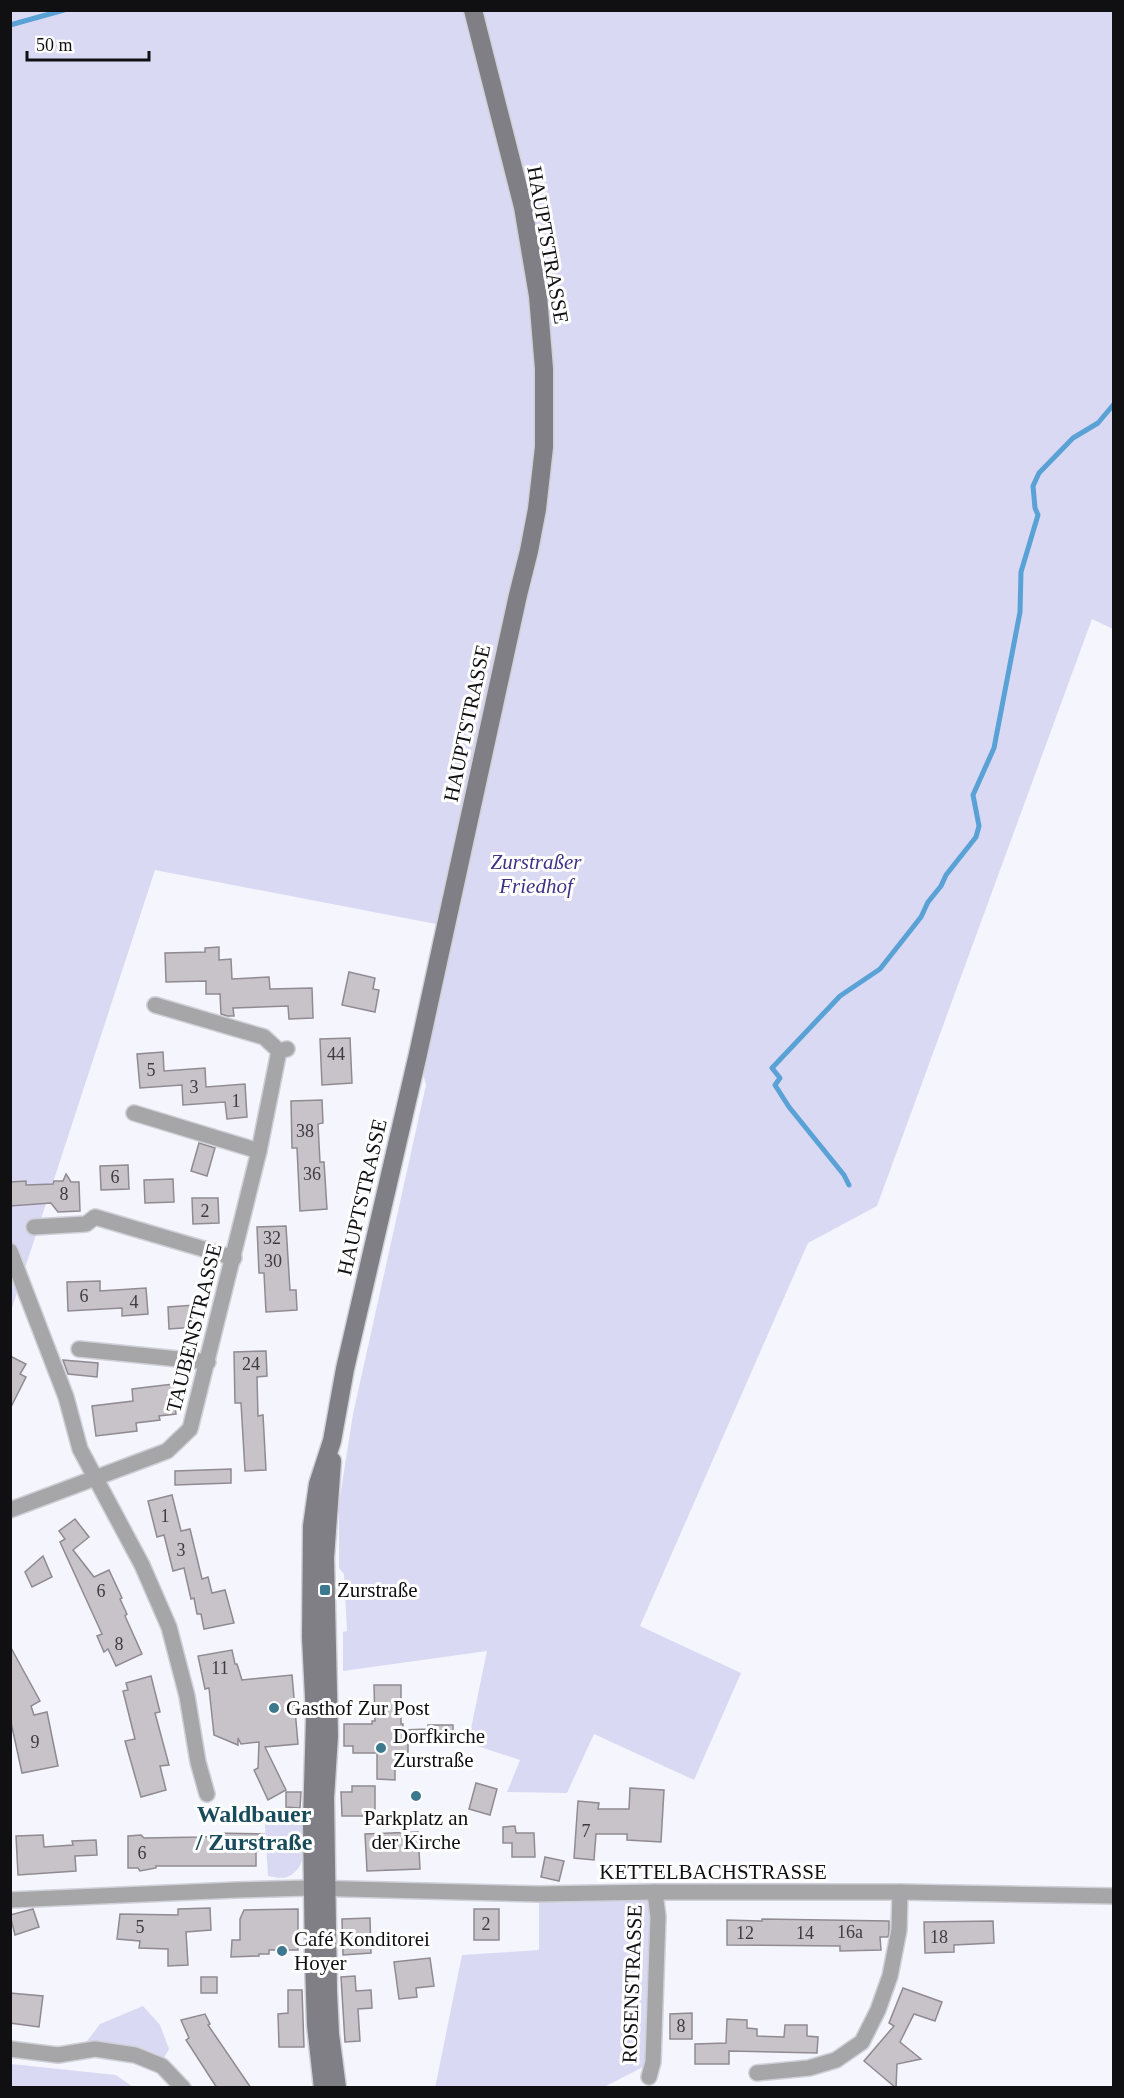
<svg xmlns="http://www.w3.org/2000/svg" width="1124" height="2098" font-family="'Times New Roman',serif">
	<rect width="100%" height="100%" fill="#f5f5fe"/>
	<g fill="#d9d9f4">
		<path d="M11 11H1113V629L1092 619 877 1206 808 1243 640 1626 741 1673 694 1780 594 1734 567 1793 507 1792 520 1760 468 1743 487 1651 343 1671V1632L347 1631 344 1574 339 1568V1503L353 1414 426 1085 418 1054 436 924 155 870 11 1311Z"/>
		<path d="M264 1810H303C303 1830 312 1868 287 1877 282 1879 274 1877 268 1876Z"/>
		<path d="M655 1892 653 2062 604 2087 435 2088 462 1955 539 1950V1894Z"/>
		<path d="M143 2006 160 2025 169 2049 162 2061 84 2045 100 2024Z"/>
		<path d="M11 2064 116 2075 133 2087H11Z"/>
	</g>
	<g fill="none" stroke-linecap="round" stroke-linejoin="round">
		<g stroke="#5aa2d5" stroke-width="5">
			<path d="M10 25 64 10"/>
			<path d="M849 1185 844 1175 789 1107 775 1085 780 1078 772 1068 840 996 880 969 921 917 928 902 941 886 946 875 976 837 979 826 973 795 994 748 1020 612 1021 572 1038 515 1035 508 1033 486 1039 473 1073 438 1098 423 1114 404"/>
		</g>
	</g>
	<g fill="#c8c2c9" stroke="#908a91" stroke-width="1.5">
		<path d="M219 947V960L231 959 232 979 269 977 270 989 312 988 313 1018 289 1019 288 1006 233 1008 234 1016H227L221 1014 220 994H206V981L166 982 165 953 205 952V948Z"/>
		<path d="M349 972 375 978 373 989 379 990 375 1012 342 1005Z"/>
		<path d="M350 1038 352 1083 322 1085 320 1039Z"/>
		<path d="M163 1052 164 1071 205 1068 206 1087 245 1084 247 1117 227 1119 225 1102 183 1105 182 1085 140 1088 137 1054Z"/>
		<path d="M322 1100 323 1123 318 1124 320 1162H324L327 1209 300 1211 297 1148H292L291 1101Z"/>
		<path d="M199 1143 215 1148 207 1176 191 1171Z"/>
		<path d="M128 1165 129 1189 101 1190 100 1166Z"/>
		<path d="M66 1174 71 1182H79L80 1211 58 1212 51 1203 10 1206V1182L26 1181V1185L53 1184 54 1181H63Z"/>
		<path d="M173 1179 174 1202 145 1203 144 1180Z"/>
		<path d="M192 1198H218L219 1223 193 1224Z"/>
		<path d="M286 1226 290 1290H296L297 1310 266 1312 264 1273H259L257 1227Z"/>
		<path d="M100 1281V1291L146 1288 148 1314 122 1316V1308L68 1311 67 1282Z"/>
		<path d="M195 1305 196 1327 169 1329 168 1307Z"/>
		<path d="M266 1351 267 1376 257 1377 258 1416 263 1415 266 1470 245 1471 241 1403H235L234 1352Z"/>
		<path d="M10 1356 26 1364 20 1374 26 1377 10 1409Z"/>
		<path d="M63 1360 98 1363 97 1377 68 1374Z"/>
		<path d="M173 1384 176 1414 159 1416 160 1420 136 1423 137 1431 96 1436 92 1406 133 1401 132 1389Z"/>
		<path d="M231 1469V1483L175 1485V1471Z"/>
		<path d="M172 1495 181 1531 190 1529 202 1579 208 1577 212 1593 225 1590 234 1623 204 1629 201 1614H197L194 1598 191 1599 184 1568 173 1571 164 1535 157 1537 148 1501Z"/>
		<path d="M75 1519 89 1537 73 1550 94 1577 109 1570 122 1598 120 1599 127 1614 125 1616 142 1654 116 1666 108 1649 104 1652 97 1636 102 1634 60 1542 65 1539 59 1531Z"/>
		<path d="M43 1556 52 1577 32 1587 25 1572Z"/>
		<path d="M10 1646 40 1701 31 1706 34 1715 47 1712 58 1766 22 1773 10 1718Z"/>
		<path d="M232 1650 235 1664H237L242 1680 292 1675 298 1744 265 1747 286 1790 268 1800 254 1770 258 1768 259 1742 241 1744 238 1738V1745L214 1735 209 1688 205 1689 198 1656Z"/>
		<path d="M151 1676 160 1712 155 1713 169 1765 160 1766 166 1790 141 1797 125 1741 135 1739 123 1691 128 1690 126 1683Z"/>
		<path d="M374 1685H401V1724H403V1730L428 1729V1725H453V1742H408V1752H401V1760H395V1780L377 1779V1753H353V1746H344V1724H372V1721H375Z"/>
		<path d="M476 1783 497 1789 490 1815 469 1809Z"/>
		<path d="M352 1786H375V1816H342L341 1792H352Z"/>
		<path d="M630 1788 664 1790 661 1842 627 1840V1834H596L594 1860 574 1858 578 1801 599 1803 598 1809H629Z"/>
		<path d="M286 1792H301L300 1808 286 1807Z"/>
		<path d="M515 1826 516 1833H534L535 1857H512V1843H503V1827Z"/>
		<path d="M418 1832 420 1869 367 1871 365 1834Z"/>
		<path d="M213 1833 264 1834V1851H256V1866H156V1868L140 1871 138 1868H128V1836L141 1835 144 1838 203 1837 213 1836Z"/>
		<path d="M43 1835 44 1847 73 1845 72 1841 96 1840 97 1855 75 1856 76 1871 18 1875 16 1836Z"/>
		<path d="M545 1857 564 1861 559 1881 541 1877Z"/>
		<path d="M210 1908 211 1930 186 1932 188 1965 168 1966V1949L139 1948 140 1941 117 1939 120 1914 178 1915V1909Z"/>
		<path d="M33 1909 39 1927 15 1935 10 1915Z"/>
		<path d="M298 1909V1950H269V1954H259V1956L231 1957 232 1940H240V1919L244 1910Z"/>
		<rect x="474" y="1909" width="25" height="31"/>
		<path d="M370 1918 371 1953 343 1955 342 1919Z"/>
		<path d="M762 1919 889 1921V1933L888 1937H880L881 1950 840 1951V1946L727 1945V1920L762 1921Z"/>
		<path d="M993 1921 994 1943 954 1945V1952L925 1953 924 1922Z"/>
		<path d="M430 1958 434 1986 416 1988 417 1997 399 1999 394 1962Z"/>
		<path d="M355 1976 356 1991 371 1990 372 2008 358 2009 360 2041 345 2042 341 1977Z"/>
		<rect x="201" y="1977" width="16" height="16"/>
		<path d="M903 1988 942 2002 935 2021 914 2014 900 2042 921 2059 897 2064 896 2088 864 2061 894 2026 889 2023Z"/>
		<path d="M288 1990H302L304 2047H279L278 2014 288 2013Z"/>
		<path d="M10 1993 43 1996 39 2027 10 2023Z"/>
		<path d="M692 2013V2039H670V2014Z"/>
		<path d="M205 2014 210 2024 208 2025 251 2088H217L186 2040 189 2038 181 2020Z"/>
		<path d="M727 2019 747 2020V2028L757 2029V2036L784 2037 785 2025H807V2036L818 2037 817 2053 729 2051V2064H695V2044L726 2043Z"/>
	</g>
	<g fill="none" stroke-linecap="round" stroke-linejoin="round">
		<g stroke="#d0d0d8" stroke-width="18">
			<g id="minor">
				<path d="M155 1005 264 1037 279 1051"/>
				<path d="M134 1113 259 1151"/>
				<path d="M34 1227 86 1224 95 1217 234 1258"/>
				<path d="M10 1251 66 1397 80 1449 142 1565 169 1627 187 1696 198 1762 207 1794"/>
				<path d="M79 1349 208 1362"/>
				<path d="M10 1510 167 1451 190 1429 259 1151 279 1051 287 1049"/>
				<path d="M10 1900 236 1890 309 1888 539 1894 655 1892H900L1114 1896"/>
				<path d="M10 2049 58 2055 95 2049 135 2055 162 2066 183 2088"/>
				<path d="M757 2073 809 2068 836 2060 862 2042 878 2010 890 1976 899 1930 900 1892"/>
				<path d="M649 2077 653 2062 658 1917 655 1892"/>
			</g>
		</g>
		<g stroke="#d0d0d8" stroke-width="21">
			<g id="secondary">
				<path d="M332 1461 325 1558 329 1736 325 1798 328 1992 330 2034 337 2088"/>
				<path d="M323 2088 316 2025 314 1962 312 1822 315 1717 311 1637 312 1526 318 1484 332 1441 345 1369 418 1054 518 595 529 551 537 509 544 447V369L538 296 523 207 473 10"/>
			</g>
		</g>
		<use href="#minor" stroke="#a6a6a9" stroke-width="15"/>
		<use href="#secondary" stroke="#7f7f85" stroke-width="18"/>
	</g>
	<g fill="#3c798f" stroke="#fff" stroke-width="2">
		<rect x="319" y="1584" width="12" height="12" rx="3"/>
		<circle cx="274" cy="1708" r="6"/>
		<circle cx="381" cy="1748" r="6"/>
		<circle cx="416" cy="1796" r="6"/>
		<circle cx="282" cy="1951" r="6"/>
	</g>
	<g text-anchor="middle" stroke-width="6" stroke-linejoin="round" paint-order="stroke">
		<g font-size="18" fill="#3e3c40">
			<text x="336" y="1060">44</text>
			<text x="151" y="1076">5</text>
			<text x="194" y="1093">3</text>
			<text x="236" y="1107">1</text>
			<text x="305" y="1137">38</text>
			<text x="312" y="1180">36</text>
			<text x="115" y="1183">6</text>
			<text x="64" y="1200">8</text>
			<text x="205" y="1217">2</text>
			<text x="272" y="1244">32</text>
			<text x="273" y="1267">30</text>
			<text x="84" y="1302">6</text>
			<text x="134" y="1308">4</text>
			<text x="251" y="1370">24</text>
			<text x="165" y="1522">1</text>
			<text x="181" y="1556">3</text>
			<text x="101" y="1597">6</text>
			<text x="119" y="1650">8</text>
			<text x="220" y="1674">11</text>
			<text x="35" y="1748">9</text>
			<text x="586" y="1837">7</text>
			<text x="142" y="1859">6</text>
			<text x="486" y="1930">2</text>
			<text x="140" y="1933">5</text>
			<text x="850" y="1938">16a</text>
			<text x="745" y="1939">12</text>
			<text x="805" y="1939">14</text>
			<text x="939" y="1943">18</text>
			<text x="681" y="2032">8</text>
		</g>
		<g font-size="21" fill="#101013" stroke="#fff">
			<text transform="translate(548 245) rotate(80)" y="7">HAUPTSTRASSE</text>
			<text transform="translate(467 723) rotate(-78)" y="7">HAUPTSTRASSE</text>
			<text transform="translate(362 1197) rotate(-77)" y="7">HAUPTSTRASSE</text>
			<text transform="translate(194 1328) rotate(-76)" y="7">TAUBENSTRASSE</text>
			<text x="713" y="1879">KETTELBACHSTRASSE</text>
			<text transform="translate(632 1984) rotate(-88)" y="7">ROSENSTRASSE</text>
		</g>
		<g font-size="21" font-style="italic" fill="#413287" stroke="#fff">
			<text x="536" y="869">Zurstraßer<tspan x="536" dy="24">Friedhof</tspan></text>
		</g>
		<g font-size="21" fill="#101013" stroke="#fff" text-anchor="start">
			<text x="337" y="1597">Zurstraße</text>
			<text x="286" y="1715">Gasthof Zur Post</text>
			<text x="393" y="1743">Dorfkirche<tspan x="393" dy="24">Zurstraße</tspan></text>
			<text x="416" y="1825" text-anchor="middle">Parkplatz an<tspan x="416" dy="24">der Kirche</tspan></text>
			<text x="294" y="1946">Café Konditorei<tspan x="294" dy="24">Hoyer</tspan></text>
		</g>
		<g font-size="24" font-weight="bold" fill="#184b5b" stroke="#fff">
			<text x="254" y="1822">Waldbauer<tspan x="254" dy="28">/ Zurstraße</tspan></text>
		</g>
	</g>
	<rect width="1124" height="2098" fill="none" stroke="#101013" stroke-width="24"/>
	<path d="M27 51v9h122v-9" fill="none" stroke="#101013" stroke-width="3"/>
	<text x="36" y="51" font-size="18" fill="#101013" stroke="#ffffff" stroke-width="4.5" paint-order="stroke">50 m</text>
</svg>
